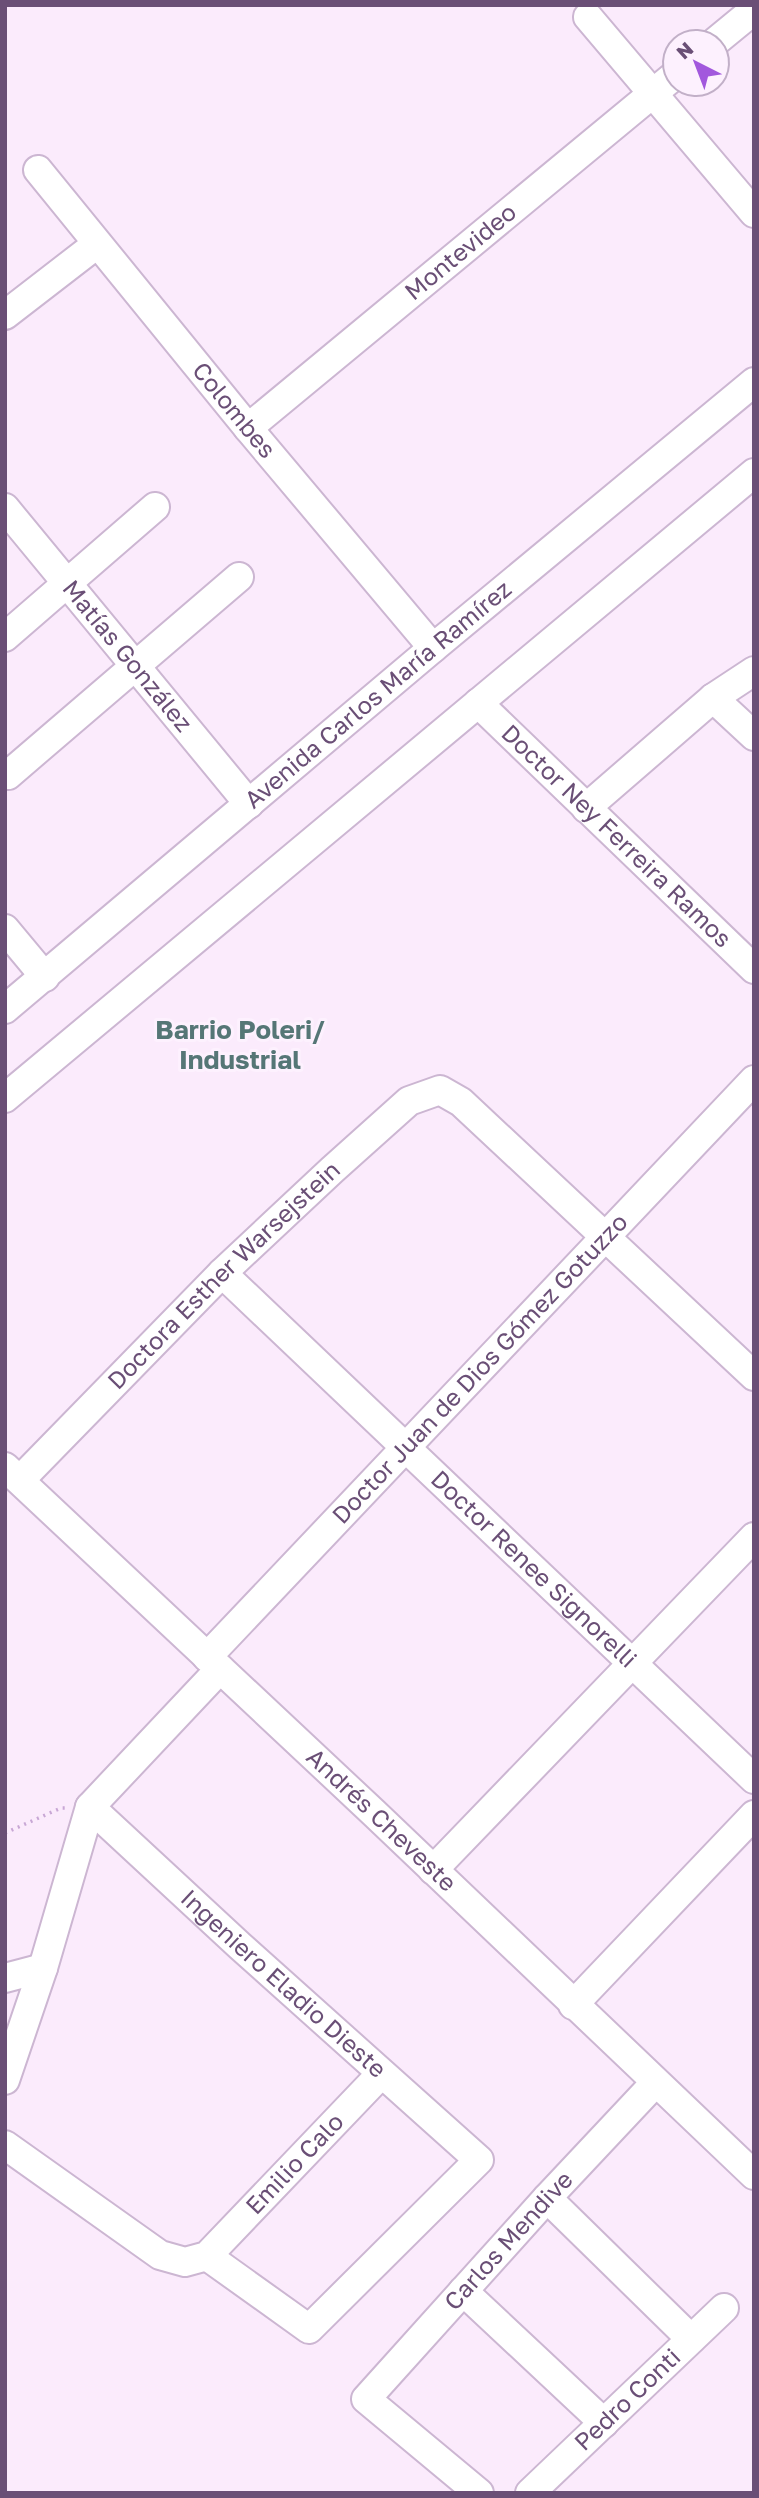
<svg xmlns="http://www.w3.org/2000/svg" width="759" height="2498" font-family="'Golos Text',sans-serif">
	<rect width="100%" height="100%" fill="#fbebfc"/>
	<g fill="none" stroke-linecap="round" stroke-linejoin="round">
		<g stroke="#ccb6d2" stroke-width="32">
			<g id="minor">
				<path d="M588 17 754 213"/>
				<path d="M715 42 754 10"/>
				<path id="s1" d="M38 170 248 428 433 648"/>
				<path d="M5 315 97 244"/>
				<path id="s2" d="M248 428 675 75"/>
				<path id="s3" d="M5 508 249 804"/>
				<path d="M5 637 155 507"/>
				<path d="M713 698 754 736"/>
				<path id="s4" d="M478 703 754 969"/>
				<path d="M8 775 239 577"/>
				<path d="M586 808 713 698 754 671"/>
				<path d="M5 929 45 977"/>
				<path id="s5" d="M5 1009 433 648 754 382"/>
				<path d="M5 1098 754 473"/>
				<path id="s6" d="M222 1273 754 1779"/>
				<path id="s7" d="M5 1467 374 1813 754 2175"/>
				<path id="s8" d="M20 1480 222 1273 332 1170 409 1101 440 1090 461 1102 754 1376"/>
				<path id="s9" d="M207 1657 754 1080"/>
				<path id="s10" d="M90 1807 240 1946 479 2160 309 2329 207 2256"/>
				<path d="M433 1870 754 1537"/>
				<path d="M5 1978 43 1968"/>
				<path d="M573 2005 754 1815"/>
				<path d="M5 2080 43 1968 90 1807 220 1669"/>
				<path id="s11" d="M5 2145 160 2255 185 2262 207 2256 381 2074"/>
				<path d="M547 2198 691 2339"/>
				<path d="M463 2291 604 2423"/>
				<path id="s12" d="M479 2493 366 2399 547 2198 655 2083"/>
				<path id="s13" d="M530 2493 724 2308"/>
			</g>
		</g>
		<path stroke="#c8a7d5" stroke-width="3.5" stroke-dasharray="2 5" stroke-linecap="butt" d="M5 1833 61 1808H68"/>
		<use href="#minor" stroke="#fff" stroke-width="28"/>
	</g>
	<g text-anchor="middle" stroke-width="6" stroke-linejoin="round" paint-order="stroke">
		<g font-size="24" fill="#6a4f76" stroke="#fdf1fe">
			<text dy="8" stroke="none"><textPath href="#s2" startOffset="276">Montevideo</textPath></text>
			<text dy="8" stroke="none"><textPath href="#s1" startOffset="310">Colombes</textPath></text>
			<text dy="8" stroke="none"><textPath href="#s3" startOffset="192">Matías González</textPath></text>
			<text dy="8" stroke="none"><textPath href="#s5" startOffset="488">Avenida Carlos María Ramírez</textPath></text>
			<text dy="8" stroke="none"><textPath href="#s4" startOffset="192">Doctor Ney Ferreira Ramos</textPath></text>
			<text dy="8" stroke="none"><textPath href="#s8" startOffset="289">Doctora Esther Warsejstein</textPath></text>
			<text dy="8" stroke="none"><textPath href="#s9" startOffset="397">Doctor Juan de Dios Gómez Gotuzzo</textPath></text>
			<text dy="8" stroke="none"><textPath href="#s6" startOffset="430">Doctor Renee Signorelli</textPath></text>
			<text dy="8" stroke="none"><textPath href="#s7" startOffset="516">Andrés Cheveste</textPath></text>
			<text dy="8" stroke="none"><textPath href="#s10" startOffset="262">Ingeniero Eladio Dieste</textPath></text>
			<text dy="8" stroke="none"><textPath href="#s11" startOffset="366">Emilio Calo</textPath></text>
			<text dy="8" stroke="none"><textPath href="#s12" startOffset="360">Carlos Mendive</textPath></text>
			<text dy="8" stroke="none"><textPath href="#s13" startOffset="135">Pedro Conti</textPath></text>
		</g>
		<g font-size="26" font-weight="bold" fill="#557676" stroke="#fdf1fe">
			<text x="240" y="1039">Barrio Poleri/<tspan x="240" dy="30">Industrial</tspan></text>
		</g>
	</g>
	<rect width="759" height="2498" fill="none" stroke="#6a4f76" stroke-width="14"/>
	<g transform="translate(696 63) rotate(318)"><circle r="33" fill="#fdf1fe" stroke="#c2b0c8" stroke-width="2"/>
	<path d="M0-5L12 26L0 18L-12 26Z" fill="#a258dd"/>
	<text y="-10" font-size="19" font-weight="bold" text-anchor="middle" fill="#6a4f76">N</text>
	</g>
</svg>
